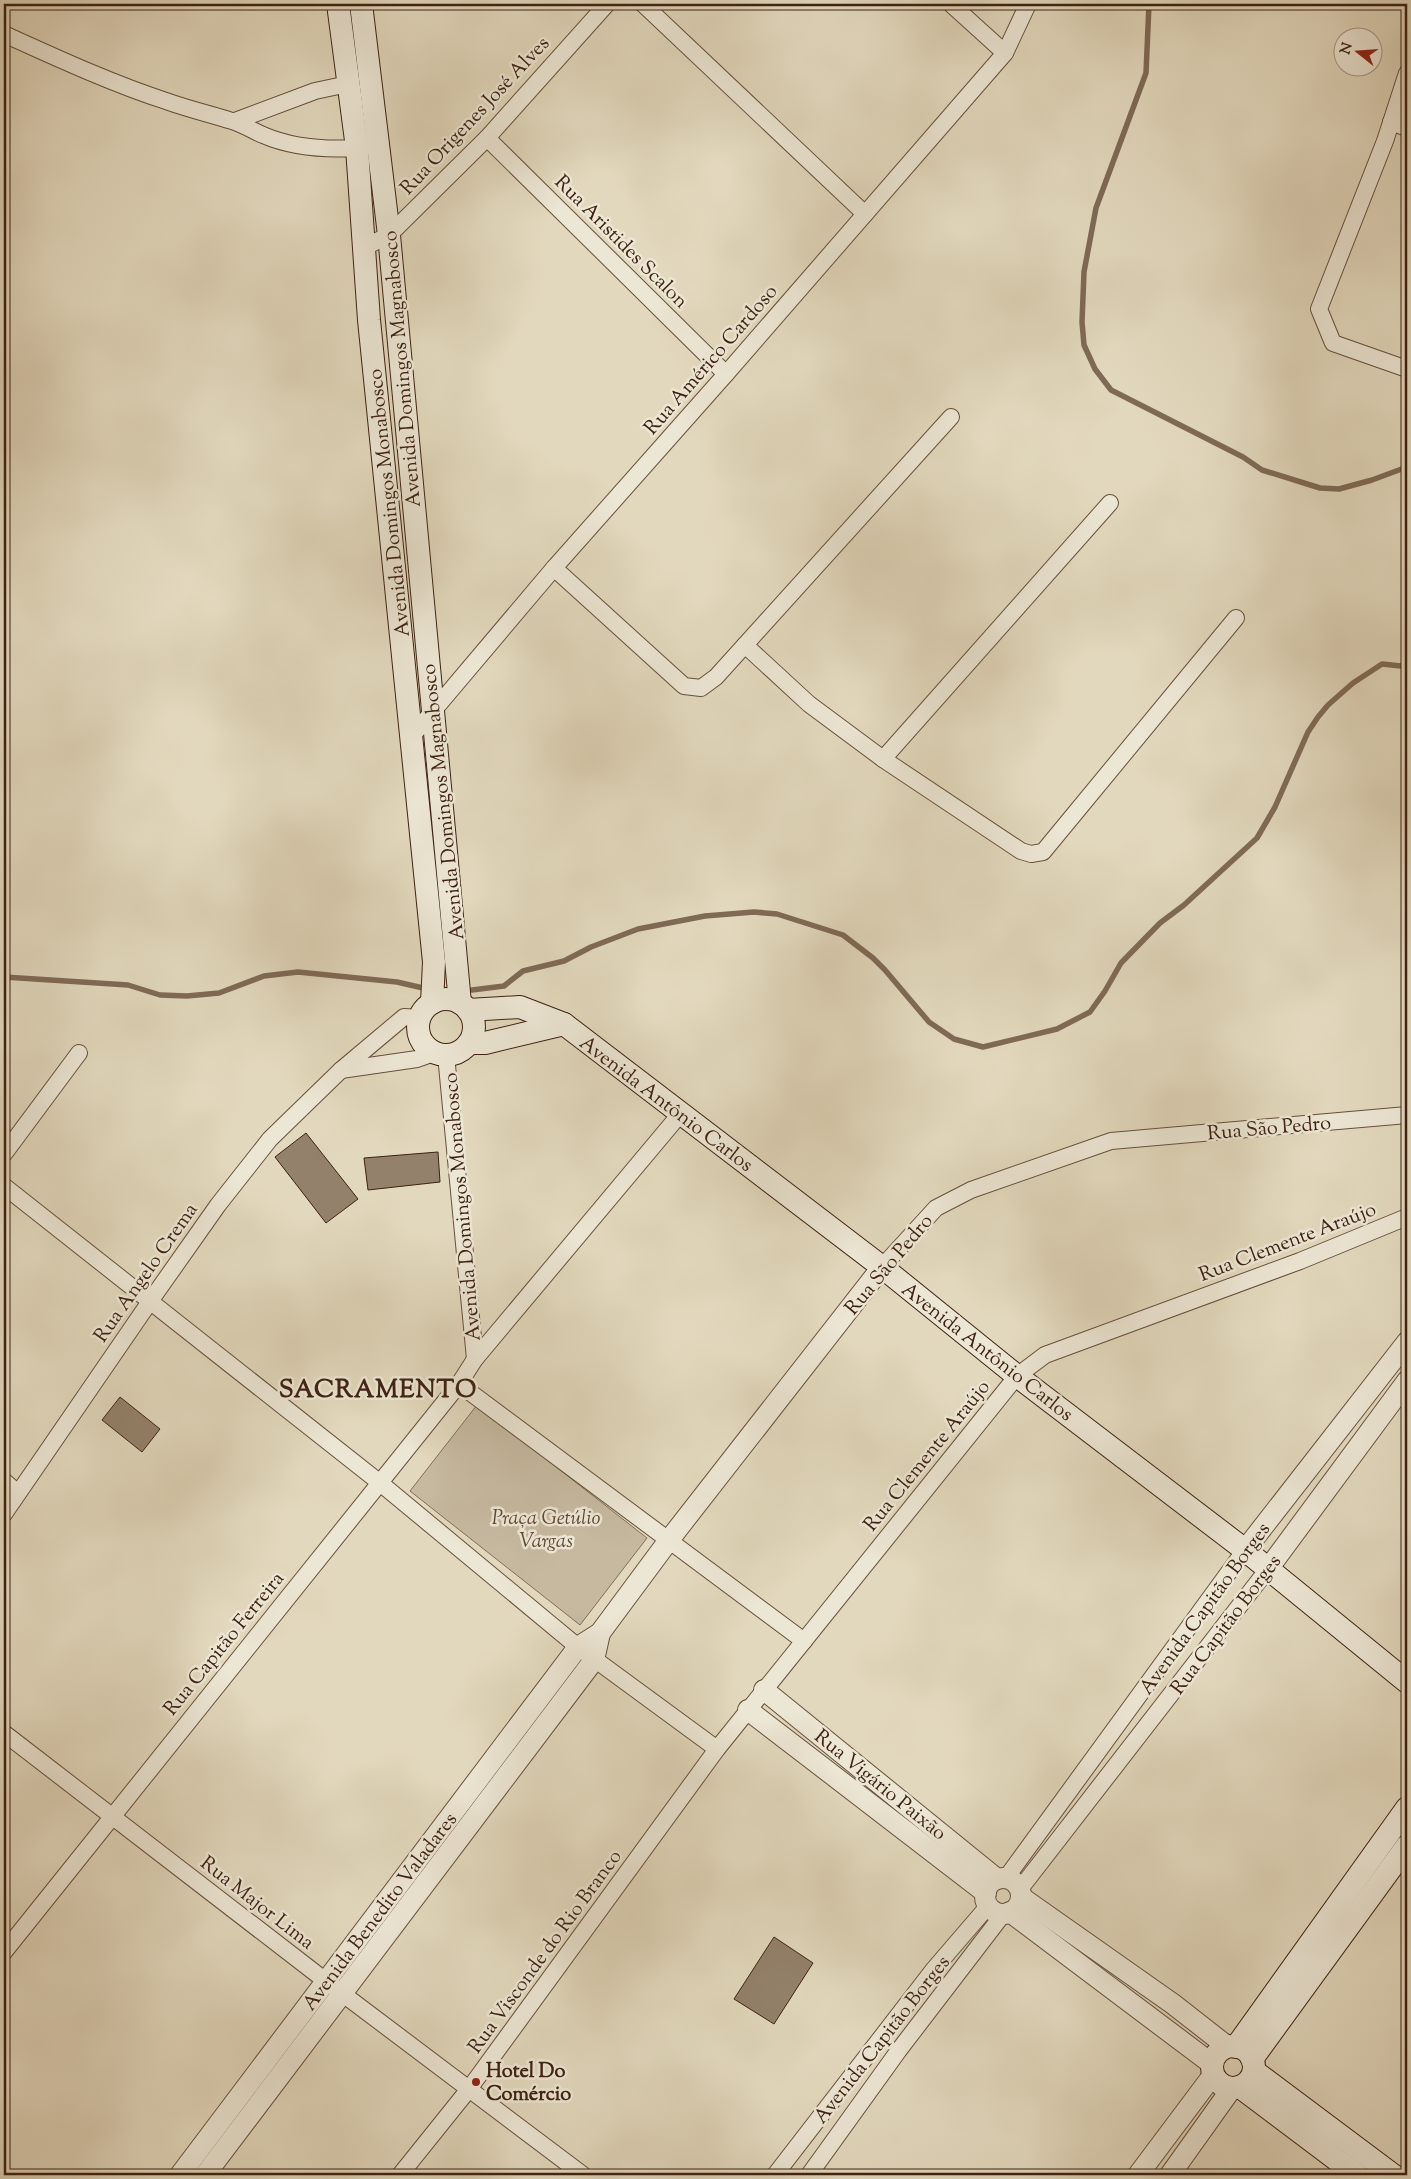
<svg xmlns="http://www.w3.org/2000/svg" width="1411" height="2179" font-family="'Sorts Mill Goudy',serif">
	<rect width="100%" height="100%" fill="#e2d8bd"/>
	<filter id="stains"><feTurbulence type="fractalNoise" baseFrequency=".004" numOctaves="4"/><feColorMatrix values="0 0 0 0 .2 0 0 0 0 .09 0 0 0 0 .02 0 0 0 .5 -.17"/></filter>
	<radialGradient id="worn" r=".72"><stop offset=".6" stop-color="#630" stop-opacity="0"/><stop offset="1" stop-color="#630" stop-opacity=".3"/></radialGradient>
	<path fill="#c6b9a0" stroke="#826e59" d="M477 1405 647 1538 580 1625 410 1491Z"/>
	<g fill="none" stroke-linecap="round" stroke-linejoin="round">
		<g stroke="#7f6a56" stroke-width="5.5">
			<path d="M1149 4 1146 73 1096 208 1084 272 1082 322 1084 345 1095 369 1111 390 1243 457 1262 470 1320 488 1339 489 1372 480 1407 467"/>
			<path d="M4 977 128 985 160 995 187 996 219 993 264 976 298 972 397 982 423 988"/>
			<path d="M472 990 504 986 523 971 564 961 591 947 638 929 705 916 754 912 777 914 843 935 873 958 885 970 929 1022 954 1039 983 1047 1057 1029 1090 1012 1105 991 1121 963 1160 923 1184 905 1257 838 1275 807 1308 732 1318 717 1328 705 1353 683 1382 664 1401 666 1407 662"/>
		</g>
	</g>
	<g fill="#93816b" stroke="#3e2212">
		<path d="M306 1133 358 1199 326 1223 275 1157Z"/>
		<path d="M438 1152 440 1182 368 1190 364 1158Z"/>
		<path d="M120 1397 160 1429 142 1452 102 1420Z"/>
		<path d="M774 1937 813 1963 774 2024 734 1999Z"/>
	</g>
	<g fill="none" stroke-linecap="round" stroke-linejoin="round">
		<g stroke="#67503d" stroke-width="18">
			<g id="minor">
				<path d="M643 4 865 214"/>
				<path d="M951 4 1005 53"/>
				<path d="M4 34C57 58 111 83 166 101 188 109 210 114 232 121 243 124 253 131 263 135 293 148 324 150 357 148"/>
				<path d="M1407 73 1385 141 1319 309 1333 343 1407 369"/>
				<path d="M235 121 315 91 348 84"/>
				<path d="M1391 122 1407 128"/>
				<path d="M487 138 726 374"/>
				<path d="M365 247 389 235 487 138 607 4"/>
				<path d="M554 568 684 686 701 688 716 677 951 417"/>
				<path d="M745 645 809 704 883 759 1021 851 1031 854 1043 852 1236 618"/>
				<path d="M412 736 554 568 726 374 1005 53 1028 4"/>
				<path d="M883 759 1110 503"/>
				<path d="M446 1055 475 1359"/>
				<path d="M341 1070 417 1059 434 1053"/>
				<path d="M4 1154 79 1053"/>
				<path d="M4 1186 379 1482 578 1647 717 1749"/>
				<path d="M882 1267 936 1208 971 1190 1111 1141 1407 1115"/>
				<path d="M459 1384 804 1641"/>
				<path d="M4 1481 18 1493"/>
				<path d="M4 1514 151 1300 218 1205 270 1139 341 1070 404 1017 419 1018"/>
				<path d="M4 1733 327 1982 583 2175"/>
				<path d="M1006 1878 1245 1550"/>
				<path d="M1020 1889 1268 1569"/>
				<path d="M4 1952 459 1384 475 1359 681 1113"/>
				<path d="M400 2175 469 2089 717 1749 1017 1376 1045 1355 1300 1261 1407 1217"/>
				<path d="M775 2175 934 1969 989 1905"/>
				<path d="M809 2175 899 2050 1004 1913"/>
			</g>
		</g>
		<g stroke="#67503d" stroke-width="22">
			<g id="tertiary">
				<path d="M1245 1550 1407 1342"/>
				<path d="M1268 1569 1407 1381"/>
				<path d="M764 1690 997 1879"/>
				<path d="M748 1710 986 1893"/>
				<circle cx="1003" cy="1896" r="18"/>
				<path d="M1021 1897 1173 2004 1228 2047"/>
				<path d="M1010 1912 1212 2064"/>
				<path d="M180 2175 578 1647 600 1633 669 1540 882 1267"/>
				<path d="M205 2175 594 1660 600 1633"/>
				<path d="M1138 2175 1213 2075"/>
				<path d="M1170 2175 1232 2088"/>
			</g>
		</g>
		<g stroke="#3e2212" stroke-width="24">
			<g id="secondary">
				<path d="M338 4 357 148 369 320 434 962 432 1003"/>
				<path d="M361 4 389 235 460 1003"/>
				<circle cx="446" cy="1027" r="28"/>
				<path d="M468 1010 520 1007 564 1024 882 1267 1017 1376 1245 1550 1407 1682"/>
				<path d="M469 1043H485L564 1024"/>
				<circle cx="1233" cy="2067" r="21"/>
				<path d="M1236 2047 1407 1808"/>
				<path d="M1252 2059 1407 1846"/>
				<path d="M1254 2071 1393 2175"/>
				<path d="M1240 2087 1357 2175"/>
			</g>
		</g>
		<use href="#minor" stroke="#ece6d4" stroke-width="16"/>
		<use href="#tertiary" stroke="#ece6d4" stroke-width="20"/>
		<use href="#secondary" stroke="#ece6d4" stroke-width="22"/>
	</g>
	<circle fill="#8f2418" stroke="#ece6d4" stroke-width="2" cx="476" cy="2082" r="5"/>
	<g text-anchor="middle" stroke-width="5" stroke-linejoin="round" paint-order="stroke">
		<g font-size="20" fill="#3e2212" stroke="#ece6d4">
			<text transform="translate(474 115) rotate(-47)" y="7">Rua Origenes José Alves</text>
			<text transform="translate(622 241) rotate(45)" y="7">Rua Aristides Scalon</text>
			<text transform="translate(710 359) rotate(-49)" y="7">Rua Américo Cardoso</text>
			<text transform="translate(401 369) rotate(-95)" y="7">Avenida Domingos Magnabosco</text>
			<text transform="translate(388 503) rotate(-96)" y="7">Avenida Domingos Monabosco</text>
			<text transform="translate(442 802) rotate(-96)" y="7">Avenida Domingos Magnabosco</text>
			<text transform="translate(667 1103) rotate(37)" y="7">Avenida Antônio Carlos</text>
			<text transform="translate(1269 1127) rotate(-5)" y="7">Rua São Pedro</text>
			<text transform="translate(461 1207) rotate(-95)" y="7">Avenida Domingos Monabosco</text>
			<text transform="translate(1287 1241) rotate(-21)" y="7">Rua Clemente Araújo</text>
			<text transform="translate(888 1264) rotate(-50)" y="7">Rua São Pedro</text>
			<text transform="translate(145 1272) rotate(-55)" y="7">Rua Angelo Crema</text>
			<text transform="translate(988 1351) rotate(38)" y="7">Avenida Antônio Carlos</text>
			<text transform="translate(926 1455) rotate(-51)" y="7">Rua Clemente Araújo</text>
			<text transform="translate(1204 1608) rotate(-54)" y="7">Avenida Capitão Borges</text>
			<text transform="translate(1225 1624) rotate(-53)" y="7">Rua Capitão Borges</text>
			<text transform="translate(223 1643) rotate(-51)" y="7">Rua Capitão Ferreira</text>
			<text transform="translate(881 1784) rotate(39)" y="7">Rua Vigário Paixão</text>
			<text transform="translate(258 1902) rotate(38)" y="7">Rua Major Lima</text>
			<text transform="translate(379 1911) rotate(-53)" y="7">Avenida Benedito Valadares</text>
			<text transform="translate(544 1951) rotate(-54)" y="7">Rua Visconde do Rio Branco</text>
			<text transform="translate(881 2039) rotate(-52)" y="7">Avenida Capitão Borges</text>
		</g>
		<g font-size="20" font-style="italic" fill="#604836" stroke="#ece6d4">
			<text x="546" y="1524">Praça Getúlio<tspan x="546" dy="23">Vargas</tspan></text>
		</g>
		<g font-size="20" font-weight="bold" fill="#3e2212" stroke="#ece6d4" text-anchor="start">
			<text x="486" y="2077">Hotel Do<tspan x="486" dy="23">Comércio</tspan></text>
		</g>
		<g font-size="25" font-weight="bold" letter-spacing="1" fill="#3e2212" stroke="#ece6d4">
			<text x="378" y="1397">SACRAMENTO</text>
		</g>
	</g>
	<rect width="1411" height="2179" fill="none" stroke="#e2d8bd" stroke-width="20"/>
	<rect x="5" y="5" width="1401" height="2169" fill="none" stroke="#3e2212" stroke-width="2.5"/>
	<rect x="10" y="10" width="1391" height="2159" fill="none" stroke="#3e2212"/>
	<g transform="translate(1358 52) rotate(287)"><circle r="24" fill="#ece6d4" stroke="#a69886"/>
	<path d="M0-4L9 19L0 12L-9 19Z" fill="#8f2418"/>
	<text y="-8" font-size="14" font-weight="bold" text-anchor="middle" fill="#3e2212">N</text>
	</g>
	<rect width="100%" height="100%" filter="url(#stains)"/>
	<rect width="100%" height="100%" fill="url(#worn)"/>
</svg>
